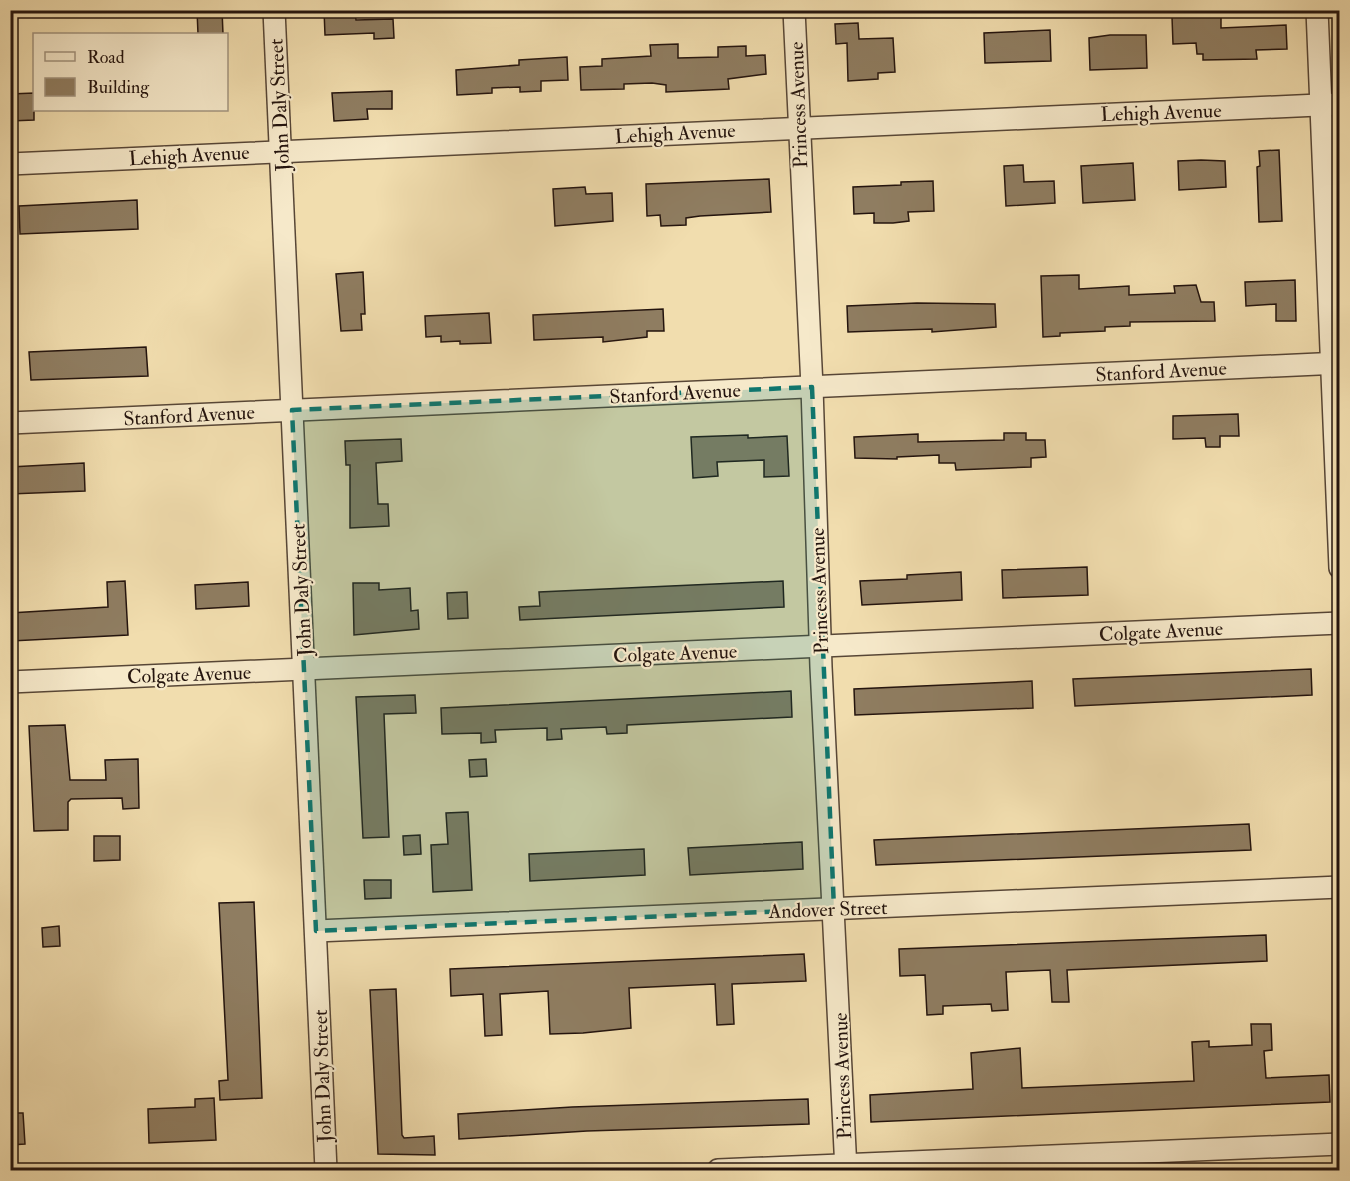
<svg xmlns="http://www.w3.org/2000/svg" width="1350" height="1181" font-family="'IM FELL Double Pica',serif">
	<rect width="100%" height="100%" fill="#f1ddae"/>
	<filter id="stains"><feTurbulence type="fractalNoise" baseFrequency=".00333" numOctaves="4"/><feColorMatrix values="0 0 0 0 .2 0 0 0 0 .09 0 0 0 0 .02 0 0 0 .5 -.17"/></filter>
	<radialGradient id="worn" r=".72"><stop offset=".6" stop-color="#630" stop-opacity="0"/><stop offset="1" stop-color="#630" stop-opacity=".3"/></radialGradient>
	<g fill="#8f7d61" stroke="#24140e" stroke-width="1.5">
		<path d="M197 10H222L223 34H198Z"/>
		<path d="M324 10 355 13 356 20 393 19 394 38 374 39V33L325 35Z"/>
		<path d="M1221 16V28L1286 25 1287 49 1256 50 1257 59 1203 60V54H1197L1196 43 1173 44 1172 17Z"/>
		<path d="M858 23 859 39 893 38 895 72 878 73V79L848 81 847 43 836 44 835 24Z"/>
		<path d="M1050 30 1051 61 985 63 984 33Z"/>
		<path d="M1110 35H1146L1147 68 1090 70 1089 38Z"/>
		<path d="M678 44V58L718 57V47L746 46V56L765 55 766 74 728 79 729 89 666 92V85L652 83 624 84V89L581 90 580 67 602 66V59L651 56 650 45Z"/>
		<path d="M567 57 568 80 541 81V91L520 92V87L492 88V93L457 95 456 70 519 65V60Z"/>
		<path d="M392 91V109H367L368 119 334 121 332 93Z"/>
		<path d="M34 93V120L10 121V94Z"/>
		<path d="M1279 150 1282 221 1259 222 1257 167 1260 166 1259 151Z"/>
		<path d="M1201 160 1225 161 1226 187 1179 190 1178 161Z"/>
		<path d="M1133 163 1135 200 1083 203 1081 166Z"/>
		<path d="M1023 165 1024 182 1054 181 1055 203 1006 206 1004 166Z"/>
		<path d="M769 179 771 212 700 216 686 218V225L661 226 660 215 647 216 646 184Z"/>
		<path d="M933 181 934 211 908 212 909 221 893 223H874V213L854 214 853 187 901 185V182Z"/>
		<path d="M585 187 586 194 612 193 613 221 555 226 553 189Z"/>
		<path d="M137 200 138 229 20 234 19 206Z"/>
		<path d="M363 272 365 314H361L362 330 341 331 336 274Z"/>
		<path d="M1079 275V289L1129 286V295L1175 293 1174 286 1196 285 1201 302H1214L1215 321 1130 322V326L1105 327V331L1060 333V336L1043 337 1041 276Z"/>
		<path d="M1295 280 1296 321H1276V304L1246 306 1245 282Z"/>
		<path d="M917 303 995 304 996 327 932 332V329L848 332 847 306Z"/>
		<path d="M663 309 664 331H647V337L603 342V337L534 340 533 315Z"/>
		<path d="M489 313 491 343 460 344V341L441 342V336L426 337 425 316Z"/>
		<path d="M146 347 148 376 31 380 29 352Z"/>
		<path d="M1238 414 1239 436H1220V447H1206L1205 438 1173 439V416Z"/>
		<path d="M1004 433H1026V440H1045L1046 457 1031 458V467L956 470 955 463H939V455L897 457V459L855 458 854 437 918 434V442L1004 440Z"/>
		<path d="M748 435V438L787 436 789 476 764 477V460L717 462 718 476 693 478 691 437Z"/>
		<path d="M401 439 402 461 376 463 378 504H388L389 526 350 528V465H346L345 441Z"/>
		<path d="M84 463 85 491 10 494V467Z"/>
		<path d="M1087 567 1088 595 1003 598 1002 570Z"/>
		<path d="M961 572 962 600 862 605 860 581 907 579V575Z"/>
		<path d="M125 581 128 635 11 641 10 613 108 607 107 582Z"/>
		<path d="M783 581 784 607 520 620 519 607 540 606 539 592Z"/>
		<path d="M248 582 249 606 196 609 195 585Z"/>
		<path d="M353 583H379V590L410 588 411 611 418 610 419 629 354 635Z"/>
		<path d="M467 592 468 618 448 619 447 593Z"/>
		<path d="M1311 669 1312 695 1075 706 1073 679Z"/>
		<path d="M1032 681 1033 708 855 715 854 689Z"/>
		<path d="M791 691 792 717 627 725V733L607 734 606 727 561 729 562 739 547 740V728L495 730 496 742 481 743V733L442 734 441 708Z"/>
		<path d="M415 695 416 713 384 714 389 837 363 838 356 697Z"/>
		<path d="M65 725 70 780H106L105 760 138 759 139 808 123 809 122 798 71 799 68 802V830L34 831 29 726Z"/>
		<path d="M486 759 487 776 470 777 469 760Z"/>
		<path d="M468 812 472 890 433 892 431 845 448 844 446 813Z"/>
		<path d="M1249 824 1251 850 876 865 874 840Z"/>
		<path d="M420 835 421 854 404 855 403 836Z"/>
		<path d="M94 836H120V860L94 861Z"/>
		<path d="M802 842 803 869 690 875 688 848Z"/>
		<path d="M644 849 645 875 530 881 529 854Z"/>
		<path d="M364 880H391V898L365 899Z"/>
		<path d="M254 902 262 1098 220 1100 219 1081 228 1080 219 903Z"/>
		<path d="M59 926 60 946 43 947 42 928Z"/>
		<path d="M1266 935 1267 961 1067 970 1069 1002H1052L1050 970 1006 972 1008 1010 992 1011 991 1004 943 1006V1014L927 1015 925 975 900 976 899 949Z"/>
		<path d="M804 954 806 981 732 984 734 1024 717 1025 715 984 629 988 631 1028 583 1033 550 1034 548 991 500 994 502 1035 485 1036 483 994 451 996 450 969Z"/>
		<path d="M396 989 402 1135 404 1138 434 1136 435 1155 378 1154 370 990Z"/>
		<path d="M1251 1024H1271L1272 1050 1264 1051 1266 1078 1329 1075 1330 1102 871 1122 870 1095 973 1089 971 1053 1020 1048 1022 1088 1194 1081 1192 1042 1209 1041V1047L1252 1045Z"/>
		<path d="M214 1098 216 1140 149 1143 148 1109 195 1107V1099Z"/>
		<path d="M808 1099 809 1124 587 1131 459 1139 458 1114 572 1107Z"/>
		<path d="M10 1113H23L25 1144 10 1145Z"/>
	</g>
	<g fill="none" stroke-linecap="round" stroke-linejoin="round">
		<g stroke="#574636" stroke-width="24">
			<g id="minor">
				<path d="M274 10 326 1170"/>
				<path d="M794 10 812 387 821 667 846 1170"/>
				<path d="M1317 10 1340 568"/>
				<path d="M10 164 1340 104"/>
				<path d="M10 423 1340 363"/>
				<path d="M10 682 1340 623"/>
				<path d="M316 931 1340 887"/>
				<path d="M718 1170 1340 1144"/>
			</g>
		</g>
		<use href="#minor" stroke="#f6e9ca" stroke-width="21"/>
	</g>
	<path fill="#0f766e" fill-opacity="0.2" stroke="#0f766e" stroke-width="4.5" stroke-dasharray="12 8" stroke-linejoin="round" d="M812 387 834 909 316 931 292 410Z"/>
	<g text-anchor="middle" stroke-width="4.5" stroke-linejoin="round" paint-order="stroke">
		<g font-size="20" fill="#24140e" stroke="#f6e9ca">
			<text transform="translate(279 105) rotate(-93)" y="7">John Daly Street</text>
			<text transform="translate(798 105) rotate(-92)" y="7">Princess Avenue</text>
			<text transform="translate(1161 112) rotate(-2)" y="7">Lehigh Avenue</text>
			<text transform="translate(675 133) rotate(-3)" y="7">Lehigh Avenue</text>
			<text transform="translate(189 155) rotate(-3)" y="7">Lehigh Avenue</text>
			<text transform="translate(1161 371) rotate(-3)" y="7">Stanford Avenue</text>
			<text transform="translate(675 393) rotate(-3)" y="7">Stanford Avenue</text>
			<text transform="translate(189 415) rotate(-3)" y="7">Stanford Avenue</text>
			<text transform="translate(301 590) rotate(-93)" y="7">John Daly Street</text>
			<text transform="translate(819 591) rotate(-92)" y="7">Princess Avenue</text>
			<text transform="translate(1161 631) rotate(-3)" y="7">Colgate Avenue</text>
			<text transform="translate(675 653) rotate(-2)" y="7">Colgate Avenue</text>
			<text transform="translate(189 674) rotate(-2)" y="7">Colgate Avenue</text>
			<text transform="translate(828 909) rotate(-2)" y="7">Andover Street</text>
			<text transform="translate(322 1076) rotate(-92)" y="7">John Daly Street</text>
			<text transform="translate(842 1076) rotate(-92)" y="7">Princess Avenue</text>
		</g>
	</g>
	<rect width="1350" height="1181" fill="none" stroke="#f1ddae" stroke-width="36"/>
	<rect x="12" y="12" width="1326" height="1157" fill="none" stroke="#24140e" stroke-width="3"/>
	<rect x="18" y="18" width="1314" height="1145" fill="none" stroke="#24140e" stroke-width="1.5"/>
	<rect x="33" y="33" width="195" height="78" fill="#f6e9ca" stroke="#a2947f" stroke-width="1.5"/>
	<rect x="45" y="52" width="30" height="9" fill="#f6e9ca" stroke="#a2947f" stroke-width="1.5"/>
	<text x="87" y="63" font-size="18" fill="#24140e">Road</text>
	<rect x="45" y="78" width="30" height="18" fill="#8f7d61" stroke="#a2947f" stroke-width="1.5"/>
	<text x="87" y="93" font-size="18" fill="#24140e">Building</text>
	<rect width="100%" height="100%" filter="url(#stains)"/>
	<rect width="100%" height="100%" fill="url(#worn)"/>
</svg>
